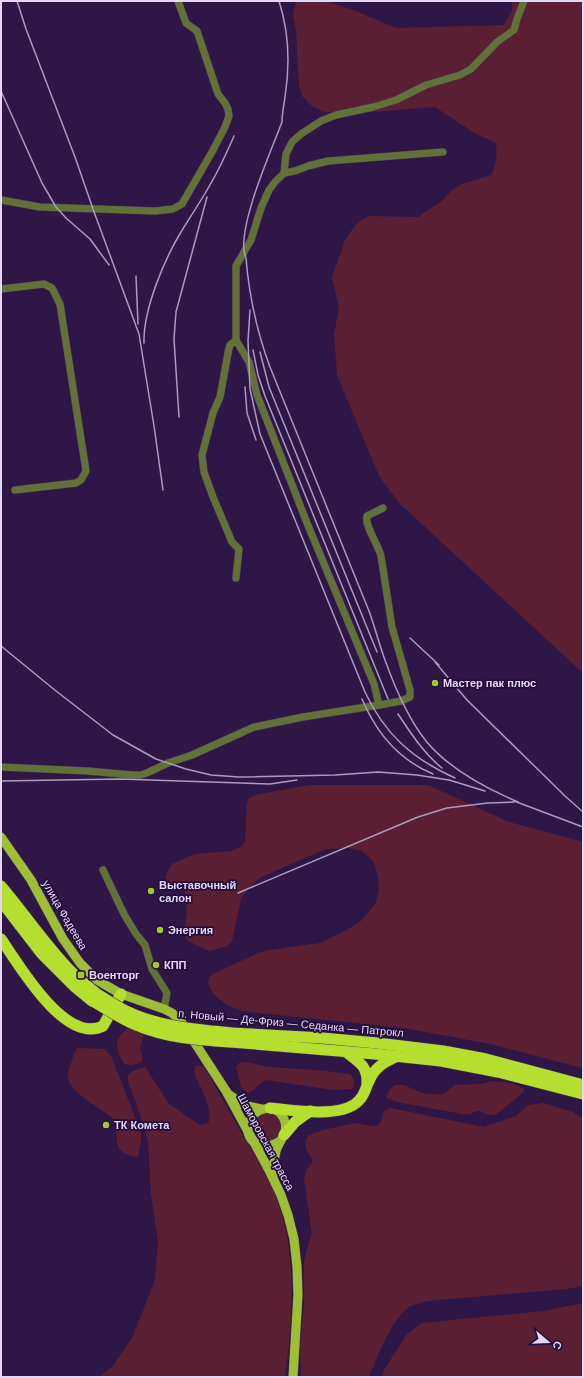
<svg xmlns="http://www.w3.org/2000/svg" width="584" height="1378" font-family="Arial,sans-serif">
	<rect width="100%" height="100%" fill="#2e1747"/>
	<g fill="#5b1f33">
		<path d="M296 1H326L356 11 396 28 504 25 512 11V1H583V673L399 503 379 476 337 375 334 334 339 308 332 277 345 240 356 224 368 216 418 217 443 200 451 191 462 184 491 175C497 164 497 155 496 143L476 134 435 107 347 114 325 112 312 106 302 96 299 85 296 30 293 14Z"/>
		<path d="M309 785H428L509 822 583 842V1068L490 1044 404 1028 250 1012C245 1011 239 1010 234 1008 223 1004 201 988 211 975L258 953 270 950 320 943 343 932 360 922 375 904 379 891 378 877 374 862 362 851 348 848 326 849 261 877 250 887 241 898 232 941 227 946 209 951 188 941 186 938 184 929 187 914 185 892 184 889 177 887 166 879 167 872 172 864 195 854 231 851 241 847 245 842 247 804 249 798 255 795Z"/>
		<path d="M129 1026 144 1033 140 1048 143 1060C138 1065 130 1066 124 1064 114 1045 114 1041 129 1026Z"/>
		<path d="M77 1048 105 1049 111 1056 141 1132V1142L138 1156 136 1157C109 1152 120 1135 114 1119 102 1109 71 1094 68 1078 67 1071 74 1054 77 1048Z"/>
		<path d="M240 1062C251 1062 261 1066 271 1067 297 1069 324 1070 350 1074 354 1078 355 1084 352 1089L333 1090 267 1080C256 1084 257 1091 247 1093L241 1087 236 1067Z"/>
		<path d="M197 1065 204 1067C218 1091 232 1116 246 1141 254 1154 263 1166 269 1180 298 1239 294 1314 285 1377H99L112 1367 132 1338 155 1280 158 1242 151 1194 148 1143 145 1129 128 1081V1075L133 1071 145 1067 169 1104 200 1125 208 1123C215 1111 199 1085 194 1072L195 1068Z"/>
		<path d="M493 1081C503 1082 516 1083 524 1089V1092L497 1114C485 1118 485 1110 478 1111 476 1111 474 1112 472 1113 469 1115 465 1114 462 1114L397 1102 386 1098 389 1090 395 1085H404L422 1093 442 1095 455 1085 480 1084Z"/>
		<path d="M543 1103 573 1112 583 1118V1286L566 1289 427 1301C422 1303 414 1304 409 1307 392 1318 377 1358 369 1377H301L300 1348 304 1303V1263L306 1252 312 1234 304 1178 306 1171 313 1161 306 1149 305 1141 309 1135 323 1130 356 1123 370 1126H376L380 1123 384 1111 390 1108 484 1127 516 1116 528 1105Z"/>
		<circle cx="267" cy="1127" r="14"/>
		<path d="M583 1303V1377H382L384 1370 407 1334 422 1323 544 1311Z"/>
	</g>
	<g fill="none" stroke-linecap="round" stroke-linejoin="round">
		<g stroke="#473260" stroke-width="8">
			<g id="minor">
				<path d="M284 173 286 154 292 142 301 134 321 121 336 115 373 107 396 100 426 85 460 75 471 69 497 42 514 30 517 19 524 1"/>
				<path d="M1 200 40 207 155 211 173 209 182 204 212 152 225 127 229 116 228 109 225 103 218 94 197 31 186 23 178 1"/>
				<path d="M1 289 44 284 52 288 60 304 86 471 81 480 76 483 15 490"/>
				<path d="M236 340V266L251 240 261 208 269 190 275 182 284 173 295 171 308 166 328 161 443 152"/>
				<path d="M236 578 239 549 232 542 213 497 204 472 202 455 213 413 220 397 229 348 230 345 236 340 249 362 257 395 307 523 374 684 379 705"/>
				<path d="M1 767 88 771 132 775H141L149 772 168 763 192 755 254 727 303 717 385 704 401 701 410 697V690L392 627 381 556C379 546 364 525 367 516L383 508"/>
				<path d="M103 870 124 914 136 934 145 945 152 969 167 993 164 1009"/>
			</g>
		</g>
		<g stroke="#473260" stroke-width="10">
			<g id="major">
				<path d="M1 837 31 880 63 939 80 963 97 980 121 994 164 1009 172 1013 182 1023 226 1091 269 1170 281 1195 288 1215 294 1239 297 1267 298 1295 293 1377"/>
				<path d="M228 1094 244 1105 261 1109"/>
				<path d="M273 1176C273 1167 274 1159 276 1151 279 1141 288 1133 285 1122 279 1101 251 1106 248 1126 246 1146 267 1150 280 1141"/>
			</g>
		</g>
		<g stroke="#473260" stroke-width="12">
			<g id="highway">
				<path d="M1 886C23 912 42 940 65 965 74 976 86 985 97 994"/>
				<path d="M1 901 41 953 75 987 92 1001"/>
				<path d="M1 939C19 965 65 1045 103 1026L121 994"/>
				<path d="M231 1033 322 1038 377 1043 443 1051 486 1059 583 1085"/>
				<path d="M231 1042 375 1054 441 1061 498 1072 583 1094"/>
				<path d="M346 1052C359 1062 368 1066 367 1084"/>
				<path d="M270 1108C293 1110 346 1120 361 1098 365 1093 366 1087 369 1081 375 1067 384 1062 398 1056"/>
				<path d="M284 1135 295 1122 310 1111"/>
			</g>
		</g>
		<use href="#minor" stroke="#627236" stroke-width="7"/>
		<use href="#major" stroke="#9ebf35" stroke-width="9"/>
		<use href="#highway" stroke="#b6de2e" stroke-width="11"/>
		<g stroke="#aa9bbf" stroke-width="1.5">
			<path d="M17 1 26 29 75 157 93 209 139 334 154 426 163 490"/>
			<path d="M279 1C289 32 290 65 285 97 284 105 282 113 282 122 272 149 234 233 246 258 249 295 257 332 270 367 303 449 336 530 369 611 375 627 379 644 385 660 395 688 407 717 426 741 449 769 485 788 518 802"/>
			<path d="M1 91 42 183 56 207 66 218 90 239 109 265"/>
			<path d="M136 276 138 324"/>
			<path d="M250 310 248 341 250 389 260 434 365 692C385 735 413 759 455 778"/>
			<path d="M144 343C143 310 164 260 181 232 191 215 202 200 211 183 220 168 227 152 234 136"/>
			<path d="M253 350 258 375 265 396 388 699"/>
			<path d="M260 352 269 387 377 652"/>
			<path d="M245 387 247 413 256 440"/>
			<path d="M179 417 174 339 176 312 207 197"/>
			<path d="M410 638 439 665"/>
			<path d="M1 646 56 691 113 735 156 759 186 769 211 775 239 777 335 775 378 772 417 775 449 780 485 791"/>
			<path d="M435 662 467 700 565 796 583 812"/>
			<path d="M362 699C376 732 399 760 433 774"/>
			<path d="M398 714C411 733 423 753 442 768"/>
			<path d="M1 781 120 779 270 784 297 780"/>
			<path d="M514 801 583 827"/>
			<path d="M238 893 418 817 447 808 488 803 514 802"/>
		</g>
		<g stroke="#473260" stroke-width="12" stroke-linecap="butt">
			<g id="highway-bridge">
				<path d="M97 994C107 1000 116 1006 126 1011 159 1027 195 1029 231 1033"/>
				<path d="M92 1001C107 1009 121 1019 136 1025 166 1038 199 1040 231 1042"/>
			</g>
		</g>
		<use href="#highway-bridge" stroke="#b6de2e" stroke-width="11"/>
	</g>
	<g fill="#a4c824" stroke="#240d3c" stroke-width="1.5">
		<circle cx="435" cy="683" r="4"/>
		<circle cx="151" cy="891" r="4"/>
		<circle cx="160" cy="930" r="4"/>
		<circle cx="156" cy="965" r="4"/>
		<rect x="77" y="971" width="8" height="8" rx="2"/>
		<circle cx="106" cy="1125" r="4"/>
	</g>
	<g text-anchor="middle" stroke-width="3.5" stroke-linejoin="round" paint-order="stroke">
		<g font-size="11" font-weight="bold" fill="#e4d8f7" stroke="#240d3c" text-anchor="start">
			<text x="443" y="687">Мастер пак плюс</text>
			<text x="159" y="889">Выставочный<tspan x="159" dy="13">салон</tspan></text>
			<text x="168" y="934">Энергия</text>
			<text x="164" y="969">КПП</text>
			<text x="89" y="979">Военторг</text>
			<text x="114" y="1129">ТК Комета</text>
		</g>
		<g font-size="11" fill="#e4d8f7" stroke="#240d3c">
			<text transform="translate(65 915) rotate(60)" y="4">улица Фадеева</text>
			<text transform="translate(291 1023) rotate(5)" y="4">п. Новый — Де-Фриз — Седанка — Патрокл</text>
			<text transform="translate(266 1142) rotate(62)" y="4">Шаморовская трасса</text>
		</g>
	</g>
	<rect width="584" height="1378" fill="none" stroke="#e4d8f7" stroke-width="4"/>
	<g transform="translate(548 1342) rotate(109)" stroke="#240d3c" stroke-width="3" paint-order="stroke">
	<path d="M0-3L7 15L0 10L-7 15Z" fill="#e4d8f7"/>
	<text y="-6" font-size="11" font-weight="bold" text-anchor="middle" fill="#e4d8f7">С</text>
	</g>
</svg>
